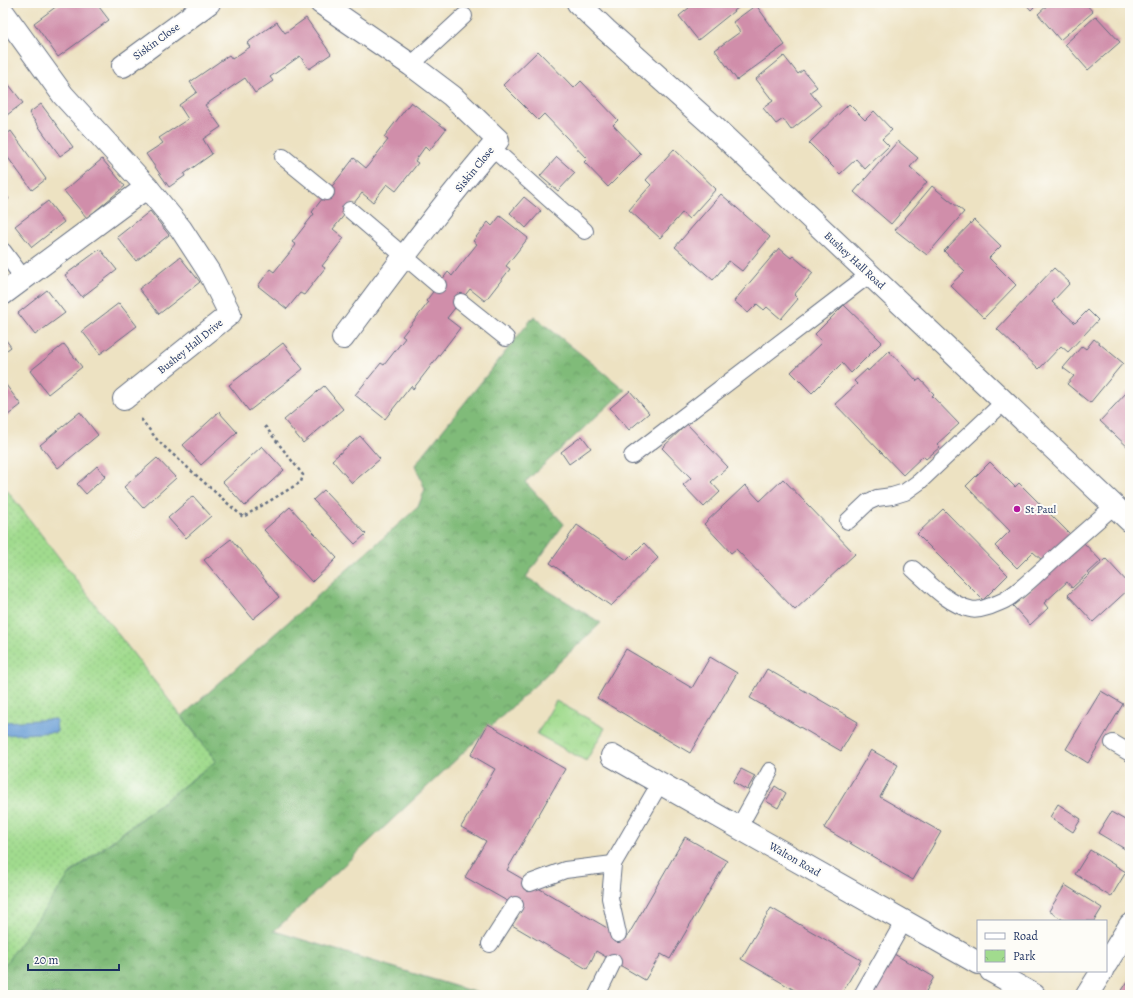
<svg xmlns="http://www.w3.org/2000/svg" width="1133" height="998" font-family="Alegreya,serif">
	<defs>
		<pattern id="grass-dots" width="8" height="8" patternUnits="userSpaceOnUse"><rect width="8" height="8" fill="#a1db8e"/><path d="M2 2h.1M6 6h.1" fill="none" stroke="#8abc7d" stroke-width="1.8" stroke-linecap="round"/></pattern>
		<pattern id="forest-crowns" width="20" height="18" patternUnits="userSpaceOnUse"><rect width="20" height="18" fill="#80bb79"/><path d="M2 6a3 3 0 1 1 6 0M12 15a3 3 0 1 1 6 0" fill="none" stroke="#689866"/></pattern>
		<pattern id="park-crowns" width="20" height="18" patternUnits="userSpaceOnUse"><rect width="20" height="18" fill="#a1db8e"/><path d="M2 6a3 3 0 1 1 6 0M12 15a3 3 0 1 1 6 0" fill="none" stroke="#8abc7d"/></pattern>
	</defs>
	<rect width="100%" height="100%" fill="#fdfcf7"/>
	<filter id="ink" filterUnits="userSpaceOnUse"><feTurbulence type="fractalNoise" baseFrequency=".025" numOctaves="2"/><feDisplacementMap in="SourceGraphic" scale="8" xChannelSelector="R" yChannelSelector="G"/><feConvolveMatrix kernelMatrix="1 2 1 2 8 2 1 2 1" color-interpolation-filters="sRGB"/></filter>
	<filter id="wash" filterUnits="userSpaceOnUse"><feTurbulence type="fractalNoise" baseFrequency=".012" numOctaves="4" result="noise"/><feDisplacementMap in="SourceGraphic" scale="16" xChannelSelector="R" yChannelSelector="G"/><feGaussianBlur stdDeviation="0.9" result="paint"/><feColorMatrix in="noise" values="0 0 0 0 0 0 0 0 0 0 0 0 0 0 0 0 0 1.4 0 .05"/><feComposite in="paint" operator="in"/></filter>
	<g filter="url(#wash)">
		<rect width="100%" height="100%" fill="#ede2c2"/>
		<path fill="url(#grass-dots)" stroke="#5e8576" d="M3 485 216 761 70 873 484 995H3Z"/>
		<path fill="url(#forest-crowns)" stroke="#4e756c" d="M534 316 625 390 525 482 564 524 526 577 601 623 274 931 484 995H3V967L70 874 216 761 182 716 418 507 425 489 415 465Z"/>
		<path fill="url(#park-crowns)" stroke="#5e8576" d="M556 701 605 728 586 761 537 734Z"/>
		<path fill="#689dd5" stroke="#42669a" d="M56 719 57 732 3 735V722Z"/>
		<g id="blocks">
			<g fill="#d08eaa">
				<path d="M61 3H96L109 20 58 57 34 23Z"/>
				<path d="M695 3H744L698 40 679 16Z"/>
				<path d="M1025 3H1038L1031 10Z"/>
				<path d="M1050 3H1085L1093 12 1060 40 1038 14Z"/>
				<path d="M756 5 785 45 737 80 715 50 740 32 733 22Z"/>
				<path d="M1096 16 1120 42 1088 70 1065 44Z"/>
				<path d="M306 18 331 54 309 69 300 56 270 77 273 81 255 93 245 78 205 105 221 127 203 139 212 154 184 174 185 176 169 187 146 154 163 143 159 138 188 119 179 105 197 92 190 82 229 55 232 59 250 47 247 43 277 22 285 33Z"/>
				<path d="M538 51 574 88 581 81 618 120 613 125 641 154 608 187 584 162 587 159 544 114 538 120 503 85Z"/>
				<path d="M784 56 798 74 803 70 817 87 810 92 821 106 791 130 783 119 776 124 763 108 773 101 756 79Z"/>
				<path d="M3 77 23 103 3 118Z"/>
				<path d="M411 102 446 129 429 151 425 147 415 161 418 163 396 191 387 184 373 202 362 193 333 229 344 238 322 266 325 268 304 295 300 293 287 309 258 286 270 269 274 272 296 245 292 242 314 214 312 212 354 158 366 168 388 140 384 137Z"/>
				<path d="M41 104 73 147 60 156 29 113Z"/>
				<path d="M849 104 865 120 874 111 892 130 882 139 889 146 865 169 856 159 840 174 809 143Z"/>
				<path d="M11 131 46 179 32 190 3 151V137Z"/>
				<path d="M898 141 918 158 910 167 927 182 891 224 854 192Z"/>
				<path d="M674 149 716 189 689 219 682 213 660 238 629 210 651 185 646 180Z"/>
				<path d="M557 157 575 173 558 191 540 176Z"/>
				<path d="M102 159 125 186 87 218 64 191Z"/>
				<path d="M932 186 964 212 927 255 895 230Z"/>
				<path d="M3 191 9 199 3 203Z"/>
				<path d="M721 194 770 237 742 271 729 261 713 280 675 247Z"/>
				<path d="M524 197 541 211 526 228 510 213Z"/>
				<path d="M48 201 64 222 32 247 15 226Z"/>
				<path d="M150 211 169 235 136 261 117 237Z"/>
				<path d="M500 216 528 238 506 266 510 269 485 301 470 289 447 318 460 328 413 389 411 386 385 419 355 395 381 363 384 365 405 338 402 336 428 303 426 301 448 272 452 276 465 259 477 244 473 241 488 222 492 226Z"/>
				<path d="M974 220 1001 246 989 258 1016 285 984 318 950 285 965 271 944 251Z"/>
				<path d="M779 248 791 258 793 256 813 273 794 295 798 299 781 319 767 307 764 310 757 304 748 313 734 301Z"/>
				<path d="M100 249 117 270 82 297 65 275Z"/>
				<path d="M180 257 200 282 159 314 139 289Z"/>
				<path d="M1054 268 1070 283 1052 302 1075 323 1088 310 1098 320 1068 352 1061 346 1039 369 997 329Z"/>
				<path d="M47 290 65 313 35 335 18 313Z"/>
				<path d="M119 303 137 326 100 354 82 331Z"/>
				<path d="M844 305 882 342 851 373 842 363 812 393 791 372 822 342 815 334Z"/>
				<path d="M3 336 11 347 3 353Z"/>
				<path d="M1094 339 1123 363 1090 403 1067 384 1074 376 1063 368 1082 346 1086 349Z"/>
				<path d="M283 343 303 369 249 411 229 385Z"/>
				<path d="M64 344 82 367 48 394 30 371Z"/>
				<path d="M889 351 917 381 920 379 934 394 932 396 959 424 937 444 940 447 926 459 923 456 903 475 835 404 857 384 854 381 867 369 868 371Z"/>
				<path d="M3 381 21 405 3 419Z"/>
				<path d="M324 386 343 409 303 443 284 420Z"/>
				<path d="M630 391 649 413 629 430 610 408Z"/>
				<path d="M1127 392 1130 394V449L1100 421Z"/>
				<path d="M80 412 98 435 58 468 40 445Z"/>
				<path d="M219 412 237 432 201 465 183 445Z"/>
				<path d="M687 424 728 467 711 482 720 492 704 507 683 485 691 478 662 448Z"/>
				<path d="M360 436 380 459 352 483 332 460Z"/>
				<path d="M582 436 591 448 569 464 561 452Z"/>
				<path d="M262 446 284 470 245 506 223 482Z"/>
				<path d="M157 458 176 478 143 508 124 487Z"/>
				<path d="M990 462 1015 487 1019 483 1070 534 1043 561 1033 552 1017 568 995 546 1010 531 966 486Z"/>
				<path d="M97 466 106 476 86 494 77 484Z"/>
				<path d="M783 479 855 554 795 610 736 549 731 553 704 524 745 485 760 501Z"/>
				<path d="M324 490 366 534 355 544 313 500Z"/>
				<path d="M193 496 211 516 186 538 168 518Z"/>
				<path d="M290 507 337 558 312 582 264 530Z"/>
				<path d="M943 509 1008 575 983 600 917 534Z"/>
				<path d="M577 525 627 560 644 543 658 558 611 606 550 563Z"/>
				<path d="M231 539 279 597 253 619 204 560Z"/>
				<path d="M1083 542 1101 561 1072 588 1067 582 1044 603 1048 608 1030 625 1013 606Z"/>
				<path d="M1106 559 1130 585V588L1093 622 1068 595Z"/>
				<path d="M626 649 692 688 710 657 737 673 690 753 597 698Z"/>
				<path d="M767 669 858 722 841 751 750 698Z"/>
				<path d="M1101 691 1123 704 1088 763 1066 749Z"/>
				<path d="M488 724 565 769 507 870 609 929 626 939 685 837 727 861 670 959 661 954 645 980 596 951 587 969 512 925 521 909 465 877 486 841 461 827 495 769 471 755Z"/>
				<path d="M871 750 898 765 880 797 941 832 913 880 824 828Z"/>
				<path d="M741 769 755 776 747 790 733 782Z"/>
				<path d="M775 786 786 793 778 808 766 801Z"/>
				<path d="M1058 804 1081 819 1073 832 1050 817Z"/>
				<path d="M1111 812 1125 820 1130 812V852L1098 833Z"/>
				<path d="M1090 850 1126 872 1111 897 1075 874Z"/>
				<path d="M1065 885 1102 908 1094 921H1065L1049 911Z"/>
				<path d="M771 908 861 960 841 995H803L741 959Z"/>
				<path d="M894 954 934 977 924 995H870Z"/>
				<path d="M1128 981 1130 982V995H1119Z"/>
			</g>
		</g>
	</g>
	<g filter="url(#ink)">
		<use href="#blocks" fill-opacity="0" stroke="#646e81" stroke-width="1"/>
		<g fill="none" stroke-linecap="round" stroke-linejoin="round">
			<g stroke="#646e81" stroke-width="18">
				<g id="service">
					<path d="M411 65 464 16"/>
					<path d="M491 147 585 231"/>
					<path d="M283 157 326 192"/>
					<path d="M350 210 438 285"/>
					<path d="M3 251 24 279"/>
					<path d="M461 302 506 338"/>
					<path d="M632 456 870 274"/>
					<path d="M848 521 868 502 877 498 892 496 905 492 919 482 1004 402"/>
					<path d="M913 569C930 584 948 604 970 609 979 612 996 604 1005 600 1020 591 1032 578 1045 567 1068 546 1091 526 1114 506"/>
					<path d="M1113 743 1130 753"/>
					<path d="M739 827 770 771"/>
					<path d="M530 883 565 870 613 864"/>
					<path d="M618 934 610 898 613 864 660 783"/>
					<path d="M490 944 515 905"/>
					<path d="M597 995 613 962"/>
					<path d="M862 995 904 921"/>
				</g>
			</g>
			<g stroke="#646e81" stroke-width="24">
				<g id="minor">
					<path d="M321 3 411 65 452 96 498 140C443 203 393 271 343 338"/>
					<path d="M3 12 63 95 147 187 181 229 209 272 230 314 124 399"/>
					<path d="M123 66 209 3"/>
					<path d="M3 294 147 187"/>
					<path d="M612 756 978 963"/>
					<path d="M1106 964 1130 925"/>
					<path d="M991 971 1034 995"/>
					<path d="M1087 995 1102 971"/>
				</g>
			</g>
			<g stroke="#646e81" stroke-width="24">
				<path id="tertiary" d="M578 3 606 30 711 124 1130 521"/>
			</g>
			<path stroke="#646e81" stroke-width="2.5" stroke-dasharray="3 3" stroke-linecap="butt" d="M141 419 159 442 243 517 301 482 303 475 264 425"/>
			<use href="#service" stroke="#fff" stroke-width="16"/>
			<use href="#minor" stroke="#fff" stroke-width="22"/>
			<use href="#tertiary" stroke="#fff" stroke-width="22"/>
		</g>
	</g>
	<circle fill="#b5179e" stroke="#fdfcf7" stroke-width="1.5" cx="1017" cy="509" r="4"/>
	<g text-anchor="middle" stroke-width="4" stroke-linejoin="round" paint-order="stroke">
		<g font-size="11" fill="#1b2f5e" stroke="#fdfcf7">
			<text transform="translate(156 41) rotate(-36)" y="4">Siskin Close</text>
			<text transform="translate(474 169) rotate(-51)" y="4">Siskin Close</text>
			<text transform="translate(855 260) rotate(43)" y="4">Bushey Hall Road</text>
			<text transform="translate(190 346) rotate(-39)" y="4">Bushey Hall Drive</text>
			<text transform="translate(795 859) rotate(30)" y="4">Walton Road</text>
		</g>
		<g font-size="11" fill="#1b2f5e" stroke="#fdfcf7" text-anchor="start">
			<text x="1025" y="513">St Paul</text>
		</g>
	</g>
	<rect width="1133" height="998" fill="none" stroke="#fdfcf7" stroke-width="16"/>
	<rect x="977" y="920" width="130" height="52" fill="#fdfcf7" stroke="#a3aaba"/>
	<rect x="985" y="933" width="20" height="6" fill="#ffffff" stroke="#a3aaba"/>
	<text x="1013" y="940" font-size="12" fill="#1b2f5e">Road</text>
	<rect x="985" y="950" width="20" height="12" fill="url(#park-crowns)" stroke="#a3aaba"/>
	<text x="1013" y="960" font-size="12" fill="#1b2f5e">Park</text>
	<path d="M28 964v6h91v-6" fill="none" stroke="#1b2f5e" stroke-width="2"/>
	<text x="34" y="964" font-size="12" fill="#1b2f5e" stroke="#fdfcf7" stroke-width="3" paint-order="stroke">20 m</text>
</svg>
